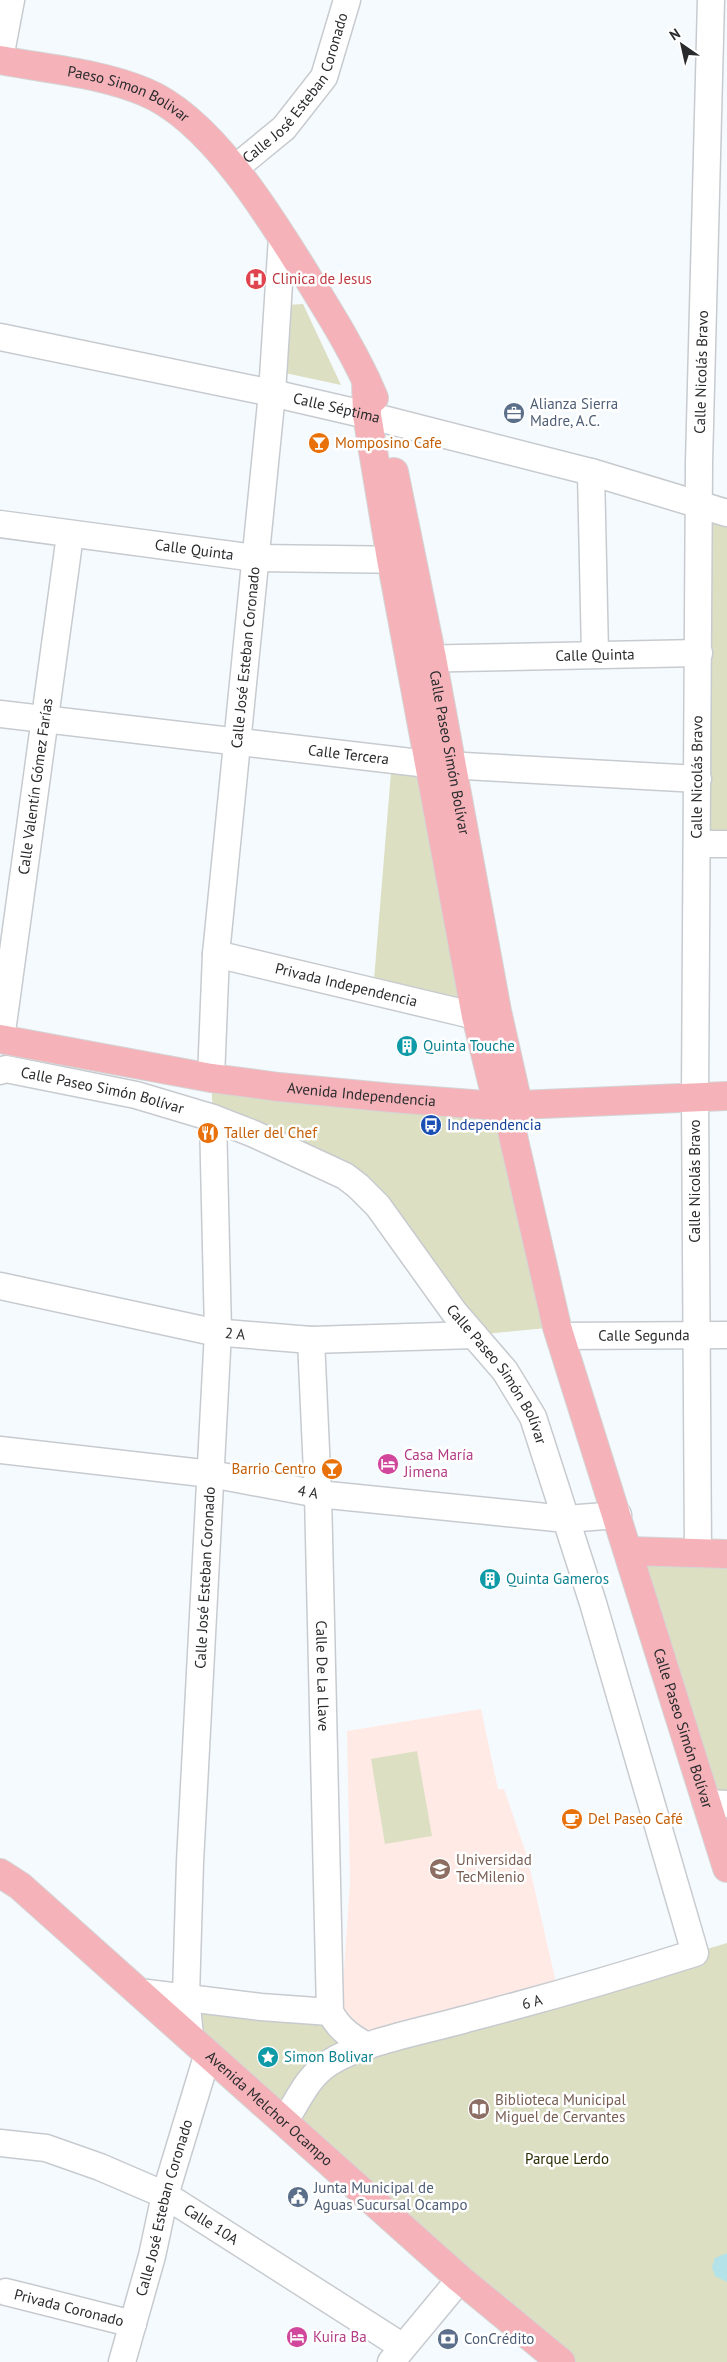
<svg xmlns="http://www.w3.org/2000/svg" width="727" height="2362" font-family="'PT Sans',sans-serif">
	<rect width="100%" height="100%" fill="#f5fafe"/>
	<path fill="#ffeae6" d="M481 1709 498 1789H504L527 1856 558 1991 380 2039 341 2015 350 1882 347 1731Z"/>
	<g fill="#dcdfc1">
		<path d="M303 304 341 385 285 373 286 305Z"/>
		<path d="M700 506 727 512V844H698Z"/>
		<path d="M392 760 428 764 476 1016 373 992Z"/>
		<path d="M211 1078 498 1106 557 1327 474 1335 378 1206 213 1118Z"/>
		<path d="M629 1551 727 1555V1804L706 1803Z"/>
		<path d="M417 1751 432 1836 385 1844 371 1759Z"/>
		<path d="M727 1943V2362H561L190 2036 186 1996 330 2012 351 2037 532 2002Z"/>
	</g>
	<path fill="#b3e3e9" d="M727 2253V2282L715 2276 712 2267 715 2258Z"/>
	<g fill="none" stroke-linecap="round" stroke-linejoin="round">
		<g stroke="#c7cbcf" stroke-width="29">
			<g id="minor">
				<path d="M0 58 11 0"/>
				<path id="s1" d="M234 169 284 128 324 77 347 0"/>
				<path id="s2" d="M0 337 272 393 367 415 591 472 727 513"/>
				<path d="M591 472 595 654"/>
				<path id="s3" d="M0 524 255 558 412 560"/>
				<path id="s4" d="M410 659 699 653"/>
				<path id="s5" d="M0 714 428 764 698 779"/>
				<path d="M698 844H727"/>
				<path id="s6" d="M216 954 476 1016"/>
				<path id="s7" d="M1 1039 70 535"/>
				<path id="s8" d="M0 1071 6 1069 136 1095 213 1118 254 1134 345 1176 358 1186 378 1206 454 1312 505 1371 533 1417 593 1603 695 1953C619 1977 543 1999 466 2019 428 2030 361 2042 329 2063 307 2077 298 2101 284 2122"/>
				<path id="s9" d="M211 1078 216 954 272 393 282 237"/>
				<path id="s10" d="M0 1286 213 1332 311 1340 474 1335"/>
				<path id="s11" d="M560 1336 727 1335"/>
				<path id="s12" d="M311 1340 318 1494 330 2012C339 2029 351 2037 367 2046"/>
				<path id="s13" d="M0 1450 211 1474 318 1494 566 1519 618 1515"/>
				<path id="s14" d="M698 1553 695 1097 699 463 711 0"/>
				<path d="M706 1803 727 1804"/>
				<path d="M139 1992 261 2007 330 2012"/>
				<path id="s15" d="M190 2036 186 1996 190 1862 218 1332 213 1118"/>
				<path id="s16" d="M0 2143 46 2148 100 2167 165 2195 403 2347"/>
				<path id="s17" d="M6 2292 133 2324"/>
				<path id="s18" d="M122 2362 152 2256 165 2195 208 2053"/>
				<path d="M391 2362 460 2279"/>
			</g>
		</g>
		<g stroke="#d4d5d5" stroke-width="30">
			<g id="major">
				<path id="s19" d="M0 60C48 69 100 73 145 92 211 119 271 218 308 278 332 317 356 355 374 398"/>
				<path id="s20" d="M366 380 367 415 391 559 476 1016 498 1106 511 1127 557 1327 727 1868"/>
				<path id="s21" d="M394 472 432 658 497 1011 518 1104 511 1127"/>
				<path id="s22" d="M0 1039 211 1078 279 1087 393 1098 498 1106 727 1096"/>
				<path d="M629 1551 727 1554"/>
				<path id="s23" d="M0 1873 20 1886 460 2279 561 2362"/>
			</g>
		</g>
		<use href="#minor" stroke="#fff" stroke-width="26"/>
		<use href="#major" stroke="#f5b2b9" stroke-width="28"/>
	</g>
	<defs>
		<g id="hospital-disc" transform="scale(1.125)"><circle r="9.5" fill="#e0444e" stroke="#fff"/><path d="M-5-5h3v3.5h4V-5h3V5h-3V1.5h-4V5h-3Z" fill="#fff"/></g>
		<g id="office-disc" transform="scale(1.125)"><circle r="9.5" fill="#5c6f8a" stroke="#fff"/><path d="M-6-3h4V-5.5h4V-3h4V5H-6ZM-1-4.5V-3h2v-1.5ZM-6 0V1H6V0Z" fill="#fff"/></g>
		<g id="bar-disc" transform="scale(1.125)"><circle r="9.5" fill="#e8710a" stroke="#fff"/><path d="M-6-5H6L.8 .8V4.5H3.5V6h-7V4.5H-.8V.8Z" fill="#fff"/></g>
		<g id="building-disc" transform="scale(1.125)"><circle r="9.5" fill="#0f9aa8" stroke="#fff"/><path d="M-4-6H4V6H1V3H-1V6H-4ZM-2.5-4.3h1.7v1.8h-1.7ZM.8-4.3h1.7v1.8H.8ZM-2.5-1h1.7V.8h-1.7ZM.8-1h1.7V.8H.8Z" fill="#fff"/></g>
		<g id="bus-disc" transform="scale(1.125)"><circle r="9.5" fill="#1a4fb4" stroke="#fff"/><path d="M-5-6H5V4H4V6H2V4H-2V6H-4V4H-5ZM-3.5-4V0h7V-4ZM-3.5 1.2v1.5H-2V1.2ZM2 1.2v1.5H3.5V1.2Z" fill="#fff"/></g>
		<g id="restaurant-disc" transform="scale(1.125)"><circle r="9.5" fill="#e8710a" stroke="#fff"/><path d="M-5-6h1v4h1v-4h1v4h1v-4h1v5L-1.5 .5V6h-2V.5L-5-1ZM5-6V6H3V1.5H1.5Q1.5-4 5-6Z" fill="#fff"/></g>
		<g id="hotel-disc" transform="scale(1.125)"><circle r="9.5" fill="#d1479c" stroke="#fff"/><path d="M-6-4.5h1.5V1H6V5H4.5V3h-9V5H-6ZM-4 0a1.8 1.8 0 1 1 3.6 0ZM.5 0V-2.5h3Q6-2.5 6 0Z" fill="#fff"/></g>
		<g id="cafe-disc" transform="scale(1.125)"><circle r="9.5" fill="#e8710a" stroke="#fff"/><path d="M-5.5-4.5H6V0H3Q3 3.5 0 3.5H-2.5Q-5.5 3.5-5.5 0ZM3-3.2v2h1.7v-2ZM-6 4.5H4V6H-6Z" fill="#fff"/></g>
		<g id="university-disc" transform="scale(1.125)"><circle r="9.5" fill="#8d6e63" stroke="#fff"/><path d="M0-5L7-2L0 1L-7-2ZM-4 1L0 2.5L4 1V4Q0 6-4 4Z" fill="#fff"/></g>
		<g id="sight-disc" transform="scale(1.125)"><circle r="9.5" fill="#0f9aa8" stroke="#fff"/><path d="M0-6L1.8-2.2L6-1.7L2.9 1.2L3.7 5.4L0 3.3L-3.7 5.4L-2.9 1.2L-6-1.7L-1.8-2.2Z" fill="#fff"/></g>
		<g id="library-disc" transform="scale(1.125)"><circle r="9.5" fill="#8d6e63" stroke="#fff"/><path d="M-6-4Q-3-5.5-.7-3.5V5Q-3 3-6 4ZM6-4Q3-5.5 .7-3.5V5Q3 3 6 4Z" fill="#fff"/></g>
		<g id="civic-disc" transform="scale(1.125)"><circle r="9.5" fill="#5c6f8a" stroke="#fff"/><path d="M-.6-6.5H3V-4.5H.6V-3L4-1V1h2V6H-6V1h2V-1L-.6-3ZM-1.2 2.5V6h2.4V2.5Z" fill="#fff"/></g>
		<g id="bank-disc" transform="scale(1.125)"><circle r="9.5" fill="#5c6f8a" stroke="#fff"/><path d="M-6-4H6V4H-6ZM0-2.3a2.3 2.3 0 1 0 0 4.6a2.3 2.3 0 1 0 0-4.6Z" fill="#fff"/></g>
	</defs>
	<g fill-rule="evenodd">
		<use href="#hospital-disc" x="256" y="279"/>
		<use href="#office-disc" x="514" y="413"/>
		<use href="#bar-disc" x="319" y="443"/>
		<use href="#building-disc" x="407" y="1046"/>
		<use href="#bus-disc" x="431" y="1125"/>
		<use href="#restaurant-disc" x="208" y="1133"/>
		<use href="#hotel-disc" x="388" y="1464"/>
		<use href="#bar-disc" x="332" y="1469"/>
		<use href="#building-disc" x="490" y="1579"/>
		<use href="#cafe-disc" x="572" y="1819"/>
		<use href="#university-disc" x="440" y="1869"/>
		<use href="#sight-disc" x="268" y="2057"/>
		<use href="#library-disc" x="479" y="2109"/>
		<use href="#civic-disc" x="298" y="2197"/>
		<use href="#hotel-disc" x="297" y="2337"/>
		<use href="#bank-disc" x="448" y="2339"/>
	</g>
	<g text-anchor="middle" stroke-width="5" stroke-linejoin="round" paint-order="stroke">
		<g font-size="15" fill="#2a2b2d" stroke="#fff">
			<text dy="5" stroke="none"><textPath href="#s1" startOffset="105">Calle José Esteban Coronado</textPath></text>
			<text dy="5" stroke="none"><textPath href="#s19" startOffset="134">Paeso Simon Bolivar</textPath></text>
			<text dy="5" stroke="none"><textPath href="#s14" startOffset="1181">Calle Nicolás Bravo</textPath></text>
			<text dy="5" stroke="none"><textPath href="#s2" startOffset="344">Calle Séptima</textPath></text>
			<text dy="5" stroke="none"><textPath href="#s3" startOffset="196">Calle Quinta</textPath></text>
			<text dy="5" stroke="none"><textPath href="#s4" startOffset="185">Calle Quinta</textPath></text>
			<text dy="5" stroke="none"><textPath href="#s9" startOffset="422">Calle José Esteban Coronado</textPath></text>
			<text dy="5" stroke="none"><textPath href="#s21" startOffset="286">Calle Paseo Simón Bolívar</textPath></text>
			<text dy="5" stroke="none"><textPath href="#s5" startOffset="351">Calle Tercera</textPath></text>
			<text dy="5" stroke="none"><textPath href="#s14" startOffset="776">Calle Nicolás Bravo</textPath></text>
			<text dy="5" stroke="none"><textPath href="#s7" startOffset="255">Calle Valentín Gómez Farías</textPath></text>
			<text dy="5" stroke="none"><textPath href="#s6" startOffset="134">Privada Independencia</textPath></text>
			<text dy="5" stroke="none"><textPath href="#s8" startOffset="105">Calle Paseo Simón Bolívar</textPath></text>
			<text dy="5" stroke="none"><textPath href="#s22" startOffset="366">Avenida Independencia</textPath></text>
			<text transform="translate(695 1181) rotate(-90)" y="5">Calle Nicolás Bravo</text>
			<text dy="5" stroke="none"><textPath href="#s10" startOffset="240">2 A</textPath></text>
			<text dy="5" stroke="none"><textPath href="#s11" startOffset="84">Calle Segunda</textPath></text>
			<text dy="5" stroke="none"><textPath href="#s8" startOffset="615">Calle Paseo Simón Bolívar</textPath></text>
			<text dy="5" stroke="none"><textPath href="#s13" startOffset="311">4 A</textPath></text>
			<text dy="5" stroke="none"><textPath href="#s15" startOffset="459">Calle José Esteban Coronado</textPath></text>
			<text dy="5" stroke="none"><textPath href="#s12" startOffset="336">Calle De La Llave</textPath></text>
			<text dy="5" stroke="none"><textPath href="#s20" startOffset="1389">Calle Paseo Simón Bolívar</textPath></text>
			<text transform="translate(532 2002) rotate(-15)" y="5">6 A</text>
			<text dy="5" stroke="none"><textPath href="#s23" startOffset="358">Avenida Melchor Ocampo</textPath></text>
			<text dy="5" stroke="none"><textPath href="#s18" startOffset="160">Calle José Esteban Coronado</textPath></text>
			<text dy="5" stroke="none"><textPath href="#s16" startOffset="229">Calle 10A</textPath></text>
			<text dy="5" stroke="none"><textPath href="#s17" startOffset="65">Privada Coronado</textPath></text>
		</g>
		<g font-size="15" fill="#be3a42" stroke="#fff" text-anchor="start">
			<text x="272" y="284">Clinica de Jesus</text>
		</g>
		<g font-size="15" fill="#4e5e75" stroke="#fff" text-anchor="start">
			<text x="530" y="409">Alianza Sierra<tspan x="530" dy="17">Madre, A.C.</tspan></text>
			<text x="314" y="2193">Junta Municipal de<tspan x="314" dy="17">Aguas Sucursal Ocampo</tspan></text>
			<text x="464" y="2344">ConCrédito</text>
		</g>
		<g font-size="15" fill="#c56008" stroke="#fff" text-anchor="start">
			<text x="335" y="448">Momposino Cafe</text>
			<text x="224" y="1138">Taller del Chef</text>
			<text x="316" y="1474" text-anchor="end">Barrio Centro</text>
			<text x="588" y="1824">Del Paseo Café</text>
		</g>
		<g font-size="15" fill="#0d838f" stroke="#fff" text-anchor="start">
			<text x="423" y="1051">Quinta Touche</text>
			<text x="506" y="1584">Quinta Gameros</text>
			<text x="284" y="2062">Simon Bolivar</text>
		</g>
		<g font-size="15" fill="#164399" stroke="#fff" text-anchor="start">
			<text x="447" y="1130">Independencia</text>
		</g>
		<g font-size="15" fill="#b23c85" stroke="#fff" text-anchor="start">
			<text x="404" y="1460">Casa María<tspan x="404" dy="17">Jimena</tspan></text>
			<text x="313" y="2342">Kuira Ba</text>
		</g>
		<g font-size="15" fill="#785e54" stroke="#fff" text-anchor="start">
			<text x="456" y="1865">Universidad<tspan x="456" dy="17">TecMilenio</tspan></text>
			<text x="495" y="2105">Biblioteca Municipal<tspan x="495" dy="17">Miguel de Cervantes</tspan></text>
		</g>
		<g font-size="15" fill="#2a2d00" stroke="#fff">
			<text x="567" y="2164">Parque Lerdo</text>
		</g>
	</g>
	<g transform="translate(682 45) rotate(326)" stroke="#ffffff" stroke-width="4" paint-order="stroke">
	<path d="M0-4L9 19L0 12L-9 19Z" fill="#2a2b2d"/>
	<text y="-8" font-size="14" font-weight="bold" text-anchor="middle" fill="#2a2b2d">N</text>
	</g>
</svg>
